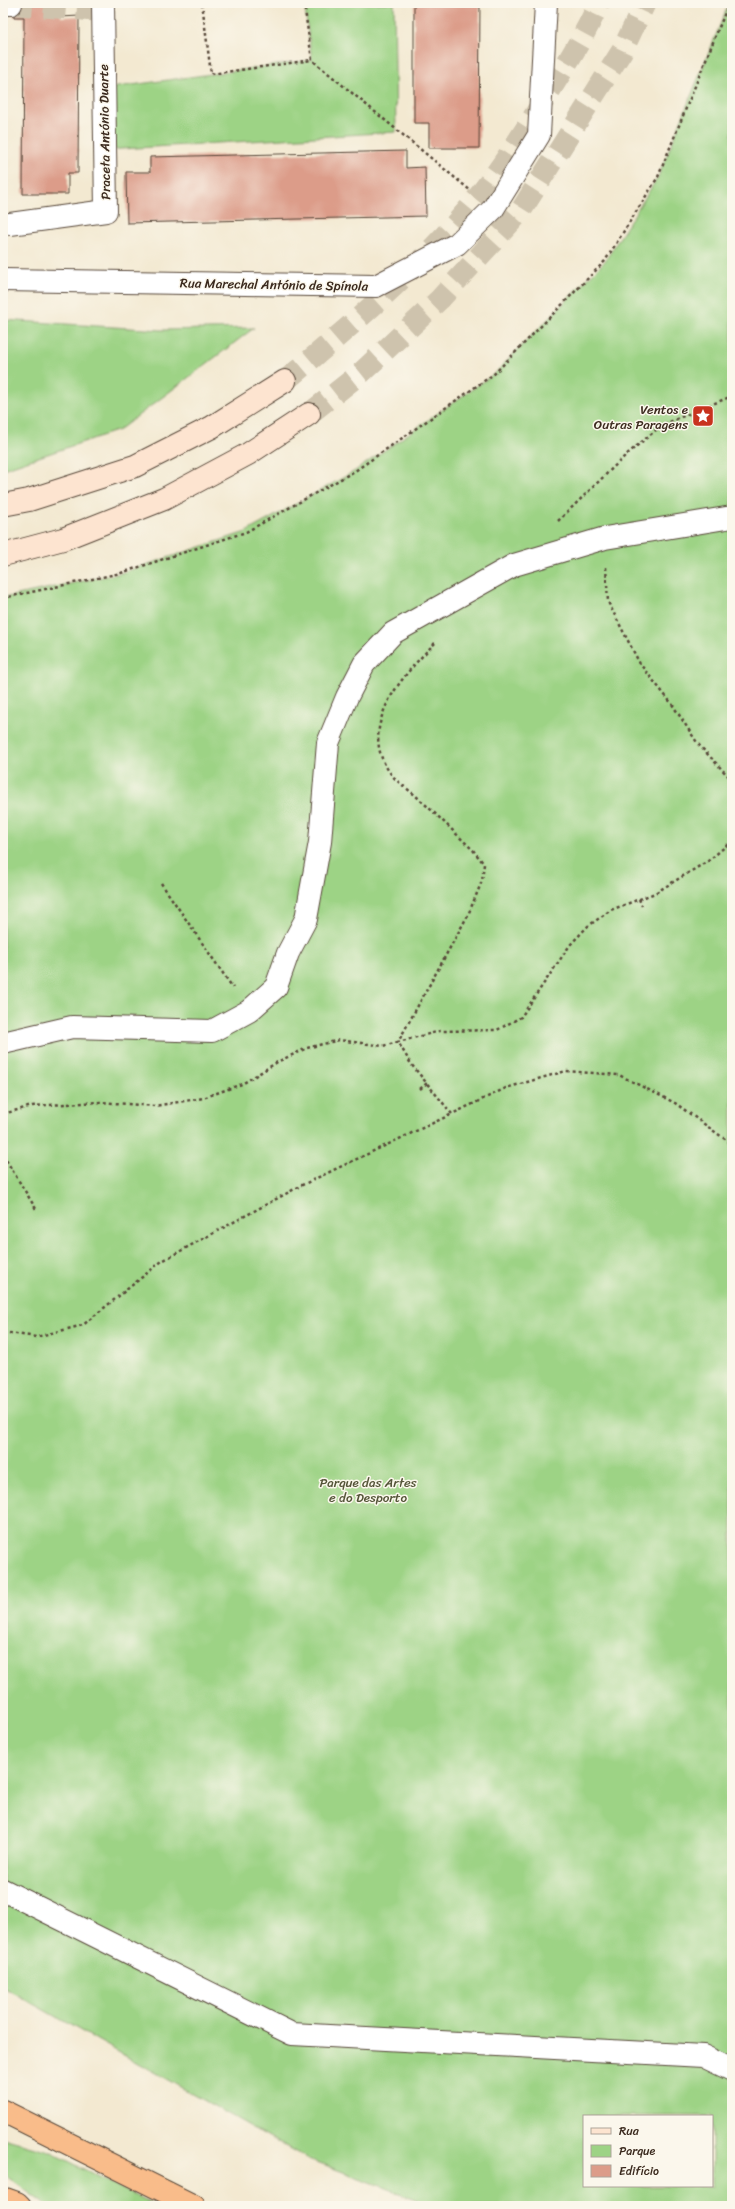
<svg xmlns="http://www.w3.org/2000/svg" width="735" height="2209" font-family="Sriracha,sans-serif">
	<rect width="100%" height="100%" fill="#fbf7ec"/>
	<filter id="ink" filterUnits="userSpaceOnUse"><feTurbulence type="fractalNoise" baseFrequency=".025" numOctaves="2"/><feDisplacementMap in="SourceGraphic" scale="8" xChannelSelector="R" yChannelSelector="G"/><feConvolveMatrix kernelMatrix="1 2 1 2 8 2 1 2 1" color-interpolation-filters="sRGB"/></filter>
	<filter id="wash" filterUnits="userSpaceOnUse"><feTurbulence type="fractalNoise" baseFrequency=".012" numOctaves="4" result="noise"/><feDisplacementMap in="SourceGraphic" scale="16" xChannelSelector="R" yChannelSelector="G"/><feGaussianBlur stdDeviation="0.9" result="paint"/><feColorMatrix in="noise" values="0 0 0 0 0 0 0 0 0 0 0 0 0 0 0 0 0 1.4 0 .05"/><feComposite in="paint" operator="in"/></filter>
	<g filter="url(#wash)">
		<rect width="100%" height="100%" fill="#f3e9d1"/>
		<g fill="#9dd385" stroke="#6c7e52" fill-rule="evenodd">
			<path d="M304 3H394L396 132 105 150 103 89 312 60Z"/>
			<path d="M729 3H732V2206H435L308 2159 3 1987V598L121 573 246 532 355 471 494 374 605 261 658 177ZM584 2116H712V2186H584Z"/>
			<path d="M3 320 161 330 254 328 119 430 3 469Z"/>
			<path d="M3 2138 49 2151 155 2206H47L3 2174Z"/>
		</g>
		<g id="blocks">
			<g fill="#dc9c89">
				<path d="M14 3H61V17L79 16 78 173H68V194H23L24 17H14Z"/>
				<path d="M414 3H480L479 148H429V123H414Z"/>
				<path d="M406 151V168L425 167 426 216 127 223 126 172H150V157Z"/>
			</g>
		</g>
	</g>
	<g filter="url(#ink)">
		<use href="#blocks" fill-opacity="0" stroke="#574739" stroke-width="1"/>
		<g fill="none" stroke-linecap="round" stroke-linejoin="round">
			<path stroke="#cec3ad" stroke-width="22" stroke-dasharray="22 11" stroke-linecap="butt" d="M11 4 103 11"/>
			<g stroke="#cec3ad" stroke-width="22" stroke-dasharray="22 11" stroke-linecap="butt">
				<path d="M285 381C347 329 410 276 464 214 496 177 523 134 549 92 567 63 585 35 599 3"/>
				<path d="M309 414 361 373 440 299 520 212 622 51 645 3"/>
			</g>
			<g stroke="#574739" stroke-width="24">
				<g id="street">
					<path d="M3 4H11"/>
					<path d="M10 224 106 211 103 3"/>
					<path d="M3 280 376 286 457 244 493 209 539 135 546 3"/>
					<path d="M3 1043 72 1027 212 1031 249 1011 276 987 288 953 306 919 320 842 328 743 347 697 364 664 393 633 514 565 605 538 732 517"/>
					<path d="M3 1890 292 2034 703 2056 732 2070"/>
				</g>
			</g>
			<g stroke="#574739" stroke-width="24">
				<g id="secondary">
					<path d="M3 505 29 500 135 466 212 427 285 381"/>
					<path d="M3 555 63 539 164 499 248 454 309 414"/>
				</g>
			</g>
			<g stroke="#574739" stroke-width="24">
				<g id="highway">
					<path d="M3 2111 194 2206"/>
					<path d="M3 2198 17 2203 20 2206"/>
				</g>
			</g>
			<g stroke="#574739" stroke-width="2.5" stroke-dasharray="3 3" stroke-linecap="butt">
				<path d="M202 3 211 74 312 60"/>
				<path d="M304 3 312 60 471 191"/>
				<path d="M558 521 626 455 662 425 732 396"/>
				<path d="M606 567 608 602 640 664 672 704 698 744 732 780"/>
				<path d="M3 598 121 573 246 532 355 471 494 374 605 261 658 177 729 3"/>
				<path d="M435 643C403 675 355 727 391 774 397 782 408 789 416 796 435 813 454 832 473 850L484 864 482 881 468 915 398 1042 440 1031 497 1030 521 1017 570 945 588 926 611 910 655 893 708 861 732 841"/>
				<path d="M161 883 233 988"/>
				<path d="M639 899 642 906"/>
				<path d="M420 1089 427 1083"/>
				<path d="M3 1114 32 1106 100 1102 155 1106 203 1098 242 1084 279 1061 307 1048 339 1040 383 1046 398 1042 411 1064 452 1114 506 1088 566 1071 619 1075 675 1103 732 1144"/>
				<path d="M3 1155 36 1209"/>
				<path d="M3 1332 36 1337 83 1325 162 1261 302 1185 452 1114"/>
			</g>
			<use href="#street" stroke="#fff" stroke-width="22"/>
			<use href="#secondary" stroke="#fde4d0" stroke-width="22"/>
			<use href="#highway" stroke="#f9bc8a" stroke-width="22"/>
		</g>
	</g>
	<defs>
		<g id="sight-square" transform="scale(1.15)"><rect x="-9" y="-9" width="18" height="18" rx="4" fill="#c8321e" stroke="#fbf7ec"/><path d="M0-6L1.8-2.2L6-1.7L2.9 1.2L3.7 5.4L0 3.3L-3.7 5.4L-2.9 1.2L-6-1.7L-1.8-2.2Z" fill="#fff"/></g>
	</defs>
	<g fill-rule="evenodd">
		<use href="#sight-square" x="703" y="416"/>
	</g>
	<g text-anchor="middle" stroke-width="3" stroke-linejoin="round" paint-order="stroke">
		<g font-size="13" fill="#3b2a1e" stroke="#fbf7ec">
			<text transform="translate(104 132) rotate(-91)" y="5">Praceta António Duarte</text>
			<text transform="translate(274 284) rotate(1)" y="5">Rua Marechal António de Spínola</text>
		</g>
		<g font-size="13" fill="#3b2a1e" stroke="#fbf7ec" text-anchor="end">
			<text x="688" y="414">Ventos e<tspan x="688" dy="15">Outras Paragens</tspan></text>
		</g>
		<g font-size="13" fill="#545438" stroke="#fbf7ec">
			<text x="368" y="1487">Parque das Artes<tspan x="368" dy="15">e do Desporto</tspan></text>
		</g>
	</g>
	<rect width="735" height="2209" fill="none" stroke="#fbf7ec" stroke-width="16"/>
	<rect x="583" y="2115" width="130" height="72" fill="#fbf7ec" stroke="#aea59a"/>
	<rect x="591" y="2128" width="20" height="6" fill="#fde4d0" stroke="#aea59a"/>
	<text x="619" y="2135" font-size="12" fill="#3b2a1e">Rua</text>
	<rect x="591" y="2145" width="20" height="12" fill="#9dd385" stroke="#aea59a"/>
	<text x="619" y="2155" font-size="12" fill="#3b2a1e">Parque</text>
	<rect x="591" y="2165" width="20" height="12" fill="#dc9c89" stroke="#aea59a"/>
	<text x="619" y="2175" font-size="12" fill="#3b2a1e">Edifício</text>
</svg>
